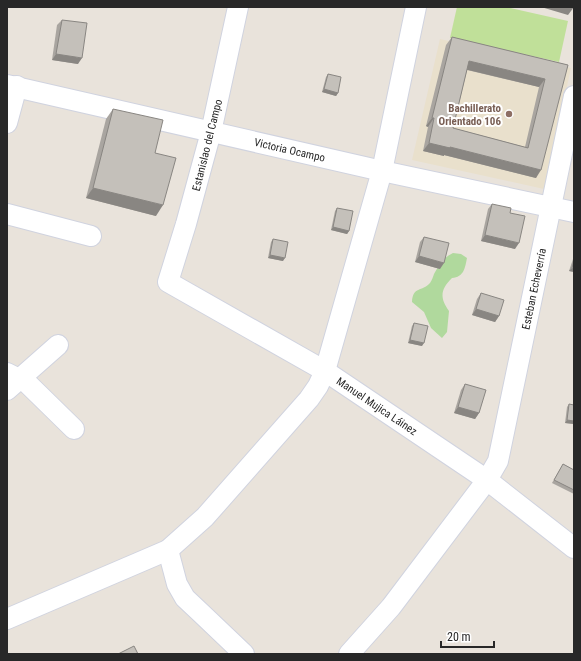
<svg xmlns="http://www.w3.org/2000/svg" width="581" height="661" font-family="'Roboto Condensed',sans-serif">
	<rect width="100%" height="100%" fill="#e9e3db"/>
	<path fill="#e9e0cc" d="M440 39 571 68 544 189 412 160Z"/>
	<path fill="#b0d99d" d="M453 253 461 254 467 258C465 268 464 277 452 278 441 289 439 297 449 311L447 332 442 338 431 328 424 312 412 302C413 286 422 292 430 283 432 280 433 277 434 274 439 265 444 257 453 253Z"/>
	<path fill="#c0e099" d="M457 7H506L568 21 559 62 450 38Z"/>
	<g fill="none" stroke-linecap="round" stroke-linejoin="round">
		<g stroke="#d0d3df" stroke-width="22">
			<g id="minor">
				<path id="s1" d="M238 7 211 132 186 224 168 282 325 371 487 480 574 548"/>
				<path id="s2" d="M7 85 382 171 574 212"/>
				<path d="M7 123 17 86"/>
				<path d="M7 214 91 236"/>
				<path d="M7 373 27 383 74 429"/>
				<path d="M7 390 58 345"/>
				<path d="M168 550 177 584 185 598 202 614 244 654"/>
				<path d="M7 619 168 550 205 517 309 399 318 386 325 371 382 171 416 7"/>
				<path id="s3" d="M349 654 391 607 487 480 498 461 574 96"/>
			</g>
		</g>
		<use href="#minor" stroke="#fff" stroke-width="20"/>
	</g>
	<g fill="#a9a5a0" fill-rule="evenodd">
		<path d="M62 20 78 64 52 60 57 25Z"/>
		<path d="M452 37 568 65 536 178 444 155V156L423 151 428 127 426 126 446 45ZM467 70 539 87 525 147 453 128Z"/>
		<path d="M328 74 338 93 336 96 322 92 326 77Z"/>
		<path d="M113 109 156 216 86 198 106 119Z"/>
		<path d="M492 204 510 213 515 249 481 241 488 209Z"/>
		<path d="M337 208 349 231 347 234 331 230 335 211Z"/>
		<path d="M424 237 440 269 415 262 420 242Z"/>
		<path d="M273 239 283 261 268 258 271 242Z"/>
		<path d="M574 256V272L569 271Z"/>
		<path d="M481 293 499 316 495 322 472 315 477 299Z"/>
		<path d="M414 323 422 346 408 343 412 326Z"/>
		<path d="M465 384 479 413 475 419 454 413 461 390Z"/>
		<path d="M569 404 574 424 565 423 567 407Z"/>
		<path d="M563 464 574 470V494L552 483Z"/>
	</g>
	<g fill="#898682">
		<path d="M541 7H574L568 15Z"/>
		<path d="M56 54 82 58 78 64 52 60Z"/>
		<path d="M469 61 545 79 539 87 464 69Z"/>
		<path d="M324 89 338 93 336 96 322 92Z"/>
		<path d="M432 118H434L428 127 426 126Z"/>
		<path d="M429 143 450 147 541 170 536 178 444 155V156L423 151Z"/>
		<path d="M93 188 163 205 156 216 86 198Z"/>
		<path d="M333 227 349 231 347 234 331 230Z"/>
		<path d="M485 235 519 243 515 249 481 241Z"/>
		<path d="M270 255 285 258 283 261 268 258Z"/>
		<path d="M419 256 444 263 440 269 415 262Z"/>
		<path d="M572 268 574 269V272L569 271Z"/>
		<path d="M476 309 499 316 495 322 472 315Z"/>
		<path d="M410 340 424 343 422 346 408 343Z"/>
		<path d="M458 407 479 413 475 419 454 413Z"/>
		<path d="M567 420 574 421V424L565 423Z"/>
	</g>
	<g fill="#c4c0ba" stroke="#898682" fill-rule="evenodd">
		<path d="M62 20 87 23 82 58 56 54Z"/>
		<path d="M452 37 568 65 541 170 450 147V148L429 143 434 118H432ZM469 61 545 79 528 148 453 128Z"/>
		<path d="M328 74 341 77 338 93 324 89Z"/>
		<path d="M113 109 163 120 155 153 176 158 163 205 93 188Z"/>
		<path d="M492 204 511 208 510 213 525 216 519 243 485 235Z"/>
		<path d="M337 208 353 211 349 231 333 227Z"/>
		<path d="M424 237 449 243 444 263 419 256Z"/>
		<path d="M273 239 288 242 285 258 270 255Z"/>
		<path d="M574 260V269L572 268Z"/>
		<path d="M481 293 504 300 499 316 476 309Z"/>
		<path d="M414 323 428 326 424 343 410 340Z"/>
		<path d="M465 384 486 390 479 413 458 407Z"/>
		<path d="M569 404 574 405V421L567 420Z"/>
		<path d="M563 464 574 470V490L554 480Z"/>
		<path d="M134 646 138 654H118Z"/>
	</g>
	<circle fill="#8d6e63" stroke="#fff" stroke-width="1.5" cx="509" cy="114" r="4"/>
	<g text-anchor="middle" stroke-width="4" stroke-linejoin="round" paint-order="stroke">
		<g font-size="11" font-weight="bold" fill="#785e54" stroke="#fff" text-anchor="end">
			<text x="501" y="112">Bachillerato<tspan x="501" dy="13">Orientado 106</tspan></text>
		</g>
		<g font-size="11" fill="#282828" stroke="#fff">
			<text transform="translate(207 145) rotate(-76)" y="4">Estanislao del Campo</text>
			<text dy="4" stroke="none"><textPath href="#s2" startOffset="290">Victoria Ocampo</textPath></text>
			<text dy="4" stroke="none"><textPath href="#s3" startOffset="420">Esteban Echeverría</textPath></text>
			<text dy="4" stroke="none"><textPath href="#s1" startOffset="527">Manuel Mujica Láinez</textPath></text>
		</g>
	</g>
	<rect width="581" height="661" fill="none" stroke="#282828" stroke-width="16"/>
	<path d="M441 641v6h53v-6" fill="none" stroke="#282828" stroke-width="2"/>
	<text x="447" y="641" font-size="12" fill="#282828" stroke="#ffffff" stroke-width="3" paint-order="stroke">20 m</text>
</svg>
